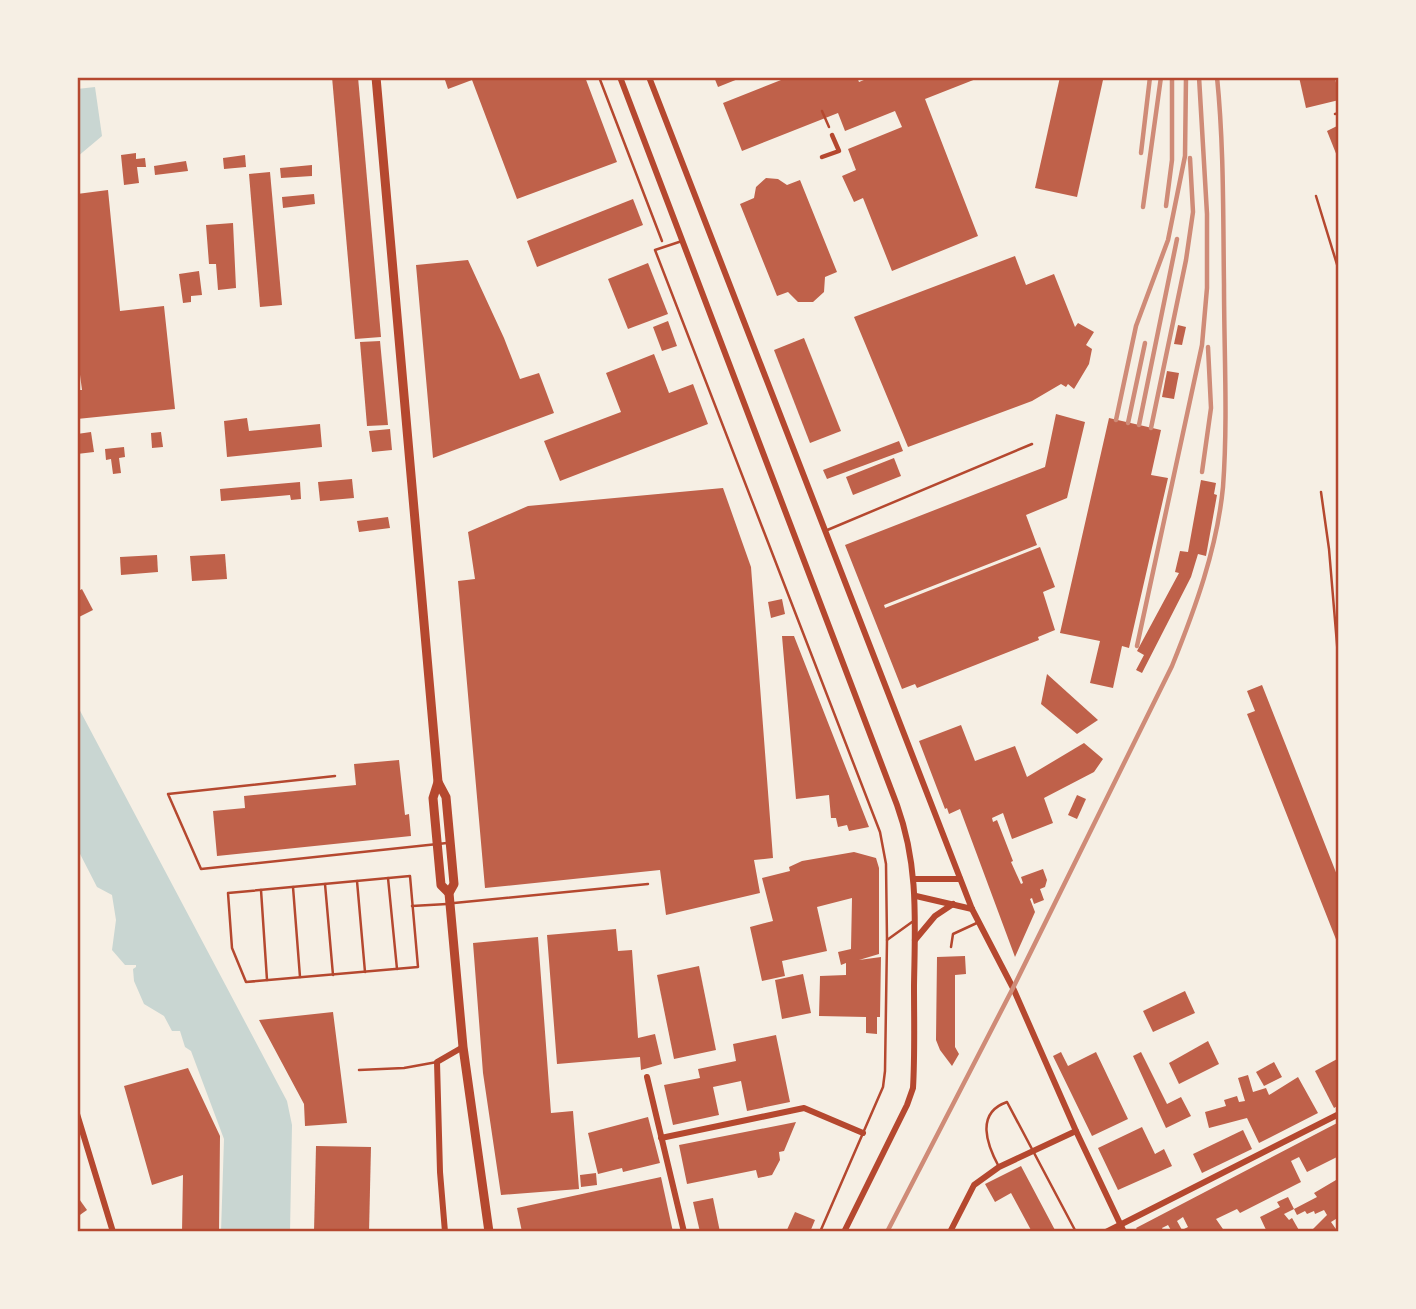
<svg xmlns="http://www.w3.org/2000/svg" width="1416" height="1309" font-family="'DejaVu Sans',sans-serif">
	<rect width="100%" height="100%" fill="#f6efe4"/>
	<g fill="#c9d6d2">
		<path d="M95 87 102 136 77 157V89Z"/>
		<path d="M77 705 287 1101 292 1125 290 1232H221L224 1139 191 1051 185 1047 180 1031H172L164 1016 144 1004 134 981 133 969 136 967V965H125L112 950 116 920 112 895 97 887 77 848Z"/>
	</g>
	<g fill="#bf614a" fill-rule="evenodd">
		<path d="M332 77H358L381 337 355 339Z"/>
		<path d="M444 77H585L617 162 517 199 472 80 448 89Z"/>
		<path d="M714 77H743L718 87Z"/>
		<path d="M780 77H857L859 82 871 77H981L925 99 978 236 892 271 863 198 854 202 842 176 856 170 848 149 902 127 895 111 845 131 838 113 742 151 723 103 781 80Z"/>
		<path d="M1060 77H1091L1103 80 1077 197 1035 188Z"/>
		<path d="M1299 77H1335L1339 100 1306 108Z"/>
		<path d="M1339 125V161L1327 131Z"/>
		<path d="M136 153V159L145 158 146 167H137L139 183 124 185 121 155Z"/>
		<path d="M245 155 246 167 224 169 223 158Z"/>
		<path d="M186 161 188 171 155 175 154 166Z"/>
		<path d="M312 165V176L281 178 280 168Z"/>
		<path d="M270 172 282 305 260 307 249 174Z"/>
		<path d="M766 178 778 179 787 185 800 180 837 272 825 277 824 292 813 302H798L788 292 777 296 740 204 754 198 756 187Z"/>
		<path d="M108 190 120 311 164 306 175 409 77 419V390H82L77 352V194Z"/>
		<path d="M314 194 315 204 283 208 282 197Z"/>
		<path d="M633 199 643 225 537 267 527 241Z"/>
		<path d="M233 223 236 288 218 290 216 264H209L206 225Z"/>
		<path d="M1015 256 1026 285 1054 274 1075 327 1078 323 1094 332 1086 345 1092 349 1089 364 1074 389 1068 384 1066 387 1061 384 1032 401 908 447 854 317Z"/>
		<path d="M468 260 504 338 520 379 539 373 554 413 433 458 416 265Z"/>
		<path d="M648 263 668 314 628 329 608 279Z"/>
		<path d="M199 271 202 295 191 296V302L183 303 179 274Z"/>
		<path d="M668 321 677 346 662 351 653 327Z"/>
		<path d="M1178 325 1186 327 1182 345 1174 344Z"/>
		<path d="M804 338 841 431 810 443 774 350Z"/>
		<path d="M380 341 388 425 367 426 360 342Z"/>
		<path d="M654 354 669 393 693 384 708 424 560 481 544 441 621 412 606 373Z"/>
		<path d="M1167 371 1179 373 1174 399 1162 397Z"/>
		<path d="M1056 414 1085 422 1067 498 1026 515 1037 545 884 605 885 608 1040 547 1055 587 1043 592 1055 630 1038 637 1039 640 917 688 915 684 902 689 845 545 1045 467Z"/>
		<path d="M247 418 249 431 320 424 322 447 227 457 224 421Z"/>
		<path d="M1109 418 1161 430 1151 475 1168 478 1129 648 1122 646 1113 688 1090 683 1100 641 1060 633Z"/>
		<path d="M390 429 392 450 372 452 369 431Z"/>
		<path d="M91 432 94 452 77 454V434Z"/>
		<path d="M161 432 163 447 152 448 151 433Z"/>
		<path d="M899 441 903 451 827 479 823 470Z"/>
		<path d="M124 447 125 457 119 458 121 473 113 474 111 459 106 460 105 449Z"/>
		<path d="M894 458 901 476 853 495 846 477Z"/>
		<path d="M352 479 354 498 320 501 318 482Z"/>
		<path d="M1201 480 1216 483 1214 494 1217 495 1206 556 1198 554 1191 577 1142 673 1136 670 1144 655 1137 651 1179 573 1175 572 1180 551 1188 552Z"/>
		<path d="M300 482 301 499 291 500 290 495 221 501 220 489Z"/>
		<path d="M723 488 751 567 773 858 754 860 760 893 666 915 660 870 485 888 458 581 475 579 468 532 528 506Z"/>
		<path d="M388 517 390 528 359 532 357 521Z"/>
		<path d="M225 554 227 579 192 581 190 556Z"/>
		<path d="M157 555 158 572 121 575 120 557Z"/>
		<path d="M82 589 93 610 77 618V592Z"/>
		<path d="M782 599 785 614 771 618 768 602Z"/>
		<path d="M782 636H794L869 827 849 831 847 825 838 827 836 818H831L829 795 796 799Z"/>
		<path d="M1047 674 1098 720 1077 734 1041 704Z"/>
		<path d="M1262 685 1339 880V947L1247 714 1255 711 1247 691Z"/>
		<path d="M961 725 975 761 1015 746 1027 777 1084 743 1103 759 1094 772 1044 798 1053 823 1012 839 1003 813 992 818 993 822 997 820 1013 861 1011 862 1021 884 1023 883 1021 877 1043 869 1047 880 1045 887 1040 889 1044 900 1034 904 1032 898 1030 899 1035 912 1015 957 960 809 949 814 947 808 945 809 919 741Z"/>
		<path d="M399 760 405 815 409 814 411 836 217 856 213 811 245 808 244 796 356 785 354 764Z"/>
		<path d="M1077 795 1086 799 1077 819 1068 815Z"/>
		<path d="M854 852 876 858 879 868V954L859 960 881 957 880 1017H877V1034L866 1033V1017L819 1016 820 976 846 975V963L841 965 838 952 851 949 852 898 817 907 827 951 782 961 785 976 762 981 750 927 773 921 762 878 790 871 789 867 802 861Z"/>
		<path d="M616 929 618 951 632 950 638 1038 655 1034 662 1064 641 1070 640 1057 557 1064 547 935Z"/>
		<path d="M538 937 551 1113 573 1111 579 1189 501 1195 483 1073 473 943Z"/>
		<path d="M965 956 966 974 955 975V1047L959 1054 952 1066 940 1050 936 1040 937 957Z"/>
		<path d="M699 966 716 1050 674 1059 657 975Z"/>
		<path d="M803 974 811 1013 782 1019 775 980Z"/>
		<path d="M1185 991 1195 1013 1153 1032 1143 1011Z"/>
		<path d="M333 1012 347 1123 305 1126 304 1104 259 1020Z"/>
		<path d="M776 1035 790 1102 747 1111 741 1081 713 1087 719 1115 673 1125 664 1085 700 1078 698 1069 736 1061 733 1044Z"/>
		<path d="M1208 1041 1219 1064 1179 1084 1169 1063Z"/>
		<path d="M1061 1052 1068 1066 1096 1052 1128 1119 1092 1136 1053 1056Z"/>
		<path d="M1141 1052 1167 1104 1181 1097 1191 1116 1166 1128 1133 1056Z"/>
		<path d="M1339 1058V1105L1334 1108 1315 1071Z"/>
		<path d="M1274 1062 1282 1077 1264 1086 1256 1072Z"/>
		<path d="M188 1068 220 1136 219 1232H182L183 1175 152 1185 124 1086Z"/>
		<path d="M1248 1075 1253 1092 1266 1088 1269 1095 1298 1077 1318 1113 1259 1143 1247 1118 1209 1128 1205 1112 1226 1106 1224 1100 1237 1096 1239 1102 1245 1101 1238 1078Z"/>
		<path d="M648 1117 660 1163 623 1172 622 1168 598 1174 588 1133Z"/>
		<path d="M796 1122 784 1151 779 1152 780 1160 772 1175 758 1178 756 1170 687 1184 679 1145Z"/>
		<path d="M1339 1122V1156L1307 1172 1299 1157 1291 1161 1301 1182 1240 1213 1237 1209 1216 1219 1225 1232H1172L1168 1225 1162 1228 1164 1232H1139L1136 1228ZM1183 1217 1188 1227 1182 1230 1177 1221Z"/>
		<path d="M1142 1127 1155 1154 1164 1149 1172 1166 1118 1190 1098 1148Z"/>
		<path d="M1243 1130 1252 1149 1202 1173 1193 1154Z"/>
		<path d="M316 1146 371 1147 369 1232H314Z"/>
		<path d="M1021 1166 1056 1232H1032L1011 1193 995 1202 985 1184Z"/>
		<path d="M596 1173 597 1185 581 1187 580 1175Z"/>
		<path d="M661 1177 673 1232H522L517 1208Z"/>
		<path d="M1336 1180 1339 1184V1217L1331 1222 1338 1232H1310L1327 1215 1324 1210 1315 1214 1314 1211 1307 1214 1305 1211 1297 1215 1294 1209 1317 1197 1314 1193Z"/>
		<path d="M77 1196 87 1210 77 1217Z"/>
		<path d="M1288 1197 1294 1209 1284 1214 1289 1220 1292 1218 1300 1232H1267L1260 1217 1280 1207 1277 1202Z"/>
		<path d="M713 1198 720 1232H700L693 1202Z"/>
		<path d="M795 1212 815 1220 810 1232H786Z"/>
	</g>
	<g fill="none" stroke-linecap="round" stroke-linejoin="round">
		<g stroke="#b5482f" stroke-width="2.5">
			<path d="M599 77 662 241"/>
			<path d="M822 111 829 127"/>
		</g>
		<g stroke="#b5482f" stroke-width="2.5">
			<path d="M1335 114 1339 113"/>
			<path d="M1316 196 1339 271"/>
			<path d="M682 241 655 250 880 832 886 864 887 940"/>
			<path d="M1321 492 1329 549 1339 668"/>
			<path d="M825 531 1032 444"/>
			<path d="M335 776 168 794 201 869 447 843"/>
			<path d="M410 876 418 967 246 982 232 948 228 893Z"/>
			<path d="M388 878 397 969"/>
			<path d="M357 881 365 972"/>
			<path d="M325 884 333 975"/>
			<path d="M293 887 300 977"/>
			<path d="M261 890 267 980"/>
			<path d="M454 903 648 884"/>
			<path d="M412 906 447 904"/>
			<path d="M951 947 953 934 979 922"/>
			<path d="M359 1070 404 1068 437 1062"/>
			<path d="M999 1167C987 1145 975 1113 1007 1102L1076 1232"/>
			<path d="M820 1232 883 1087 885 1071 887 940 912 922"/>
		</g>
		<path stroke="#b5482f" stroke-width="4.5" d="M822 157 839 151 832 135"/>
		<g stroke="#b5482f" stroke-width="6">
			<path d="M620 77 897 805C919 866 915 922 914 986 914 1020 915 1054 913 1088L907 1105 844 1232"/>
			<path d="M649 77 972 909 1013 988 1076 1131 1124 1232"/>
			<path d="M914 879H960"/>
			<path d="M916 896 972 909"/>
			<path d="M915 940 935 916 953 904"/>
			<path d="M647 1077 684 1232"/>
			<path d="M77 1114 113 1232"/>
			<path d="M661 1138 804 1108 863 1133"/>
			<path d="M445 1232 440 1172 437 1062 463 1047"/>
			<path d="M950 1232 974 1185 999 1167 1076 1131"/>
			<path d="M1106 1232 1339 1114"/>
		</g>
		<g stroke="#b5482f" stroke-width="9">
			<path d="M376 77 438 782 433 798 441 885 449 893"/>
			<path d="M438 782 446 797 454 884 449 893 463 1047 489 1232"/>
		</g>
		<g stroke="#cf8b77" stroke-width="4.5">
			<path d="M1141 153 1150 77"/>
			<path d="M1166 206 1172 160V77"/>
			<path d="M1143 207 1161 77"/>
			<path d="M1116 420 1136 326 1168 240 1185 156 1186 77"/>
			<path d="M1128 423 1145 343"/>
			<path d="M1139 425 1177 239"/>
			<path d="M1151 428 1186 260 1193 212 1190 158"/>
			<path d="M1202 472 1211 408 1208 347"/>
			<path d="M1137 646 1202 345 1207 288V214L1199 77"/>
			<path d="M887 1232 1013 988 1172 666C1195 609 1217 549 1223 487 1228 420 1224 352 1224 285 1223 216 1224 146 1217 77"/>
		</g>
	</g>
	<rect width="1416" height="1309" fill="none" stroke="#f6efe4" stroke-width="158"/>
	<rect x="79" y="79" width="1258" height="1151" fill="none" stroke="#b5482f" stroke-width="2.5"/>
</svg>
